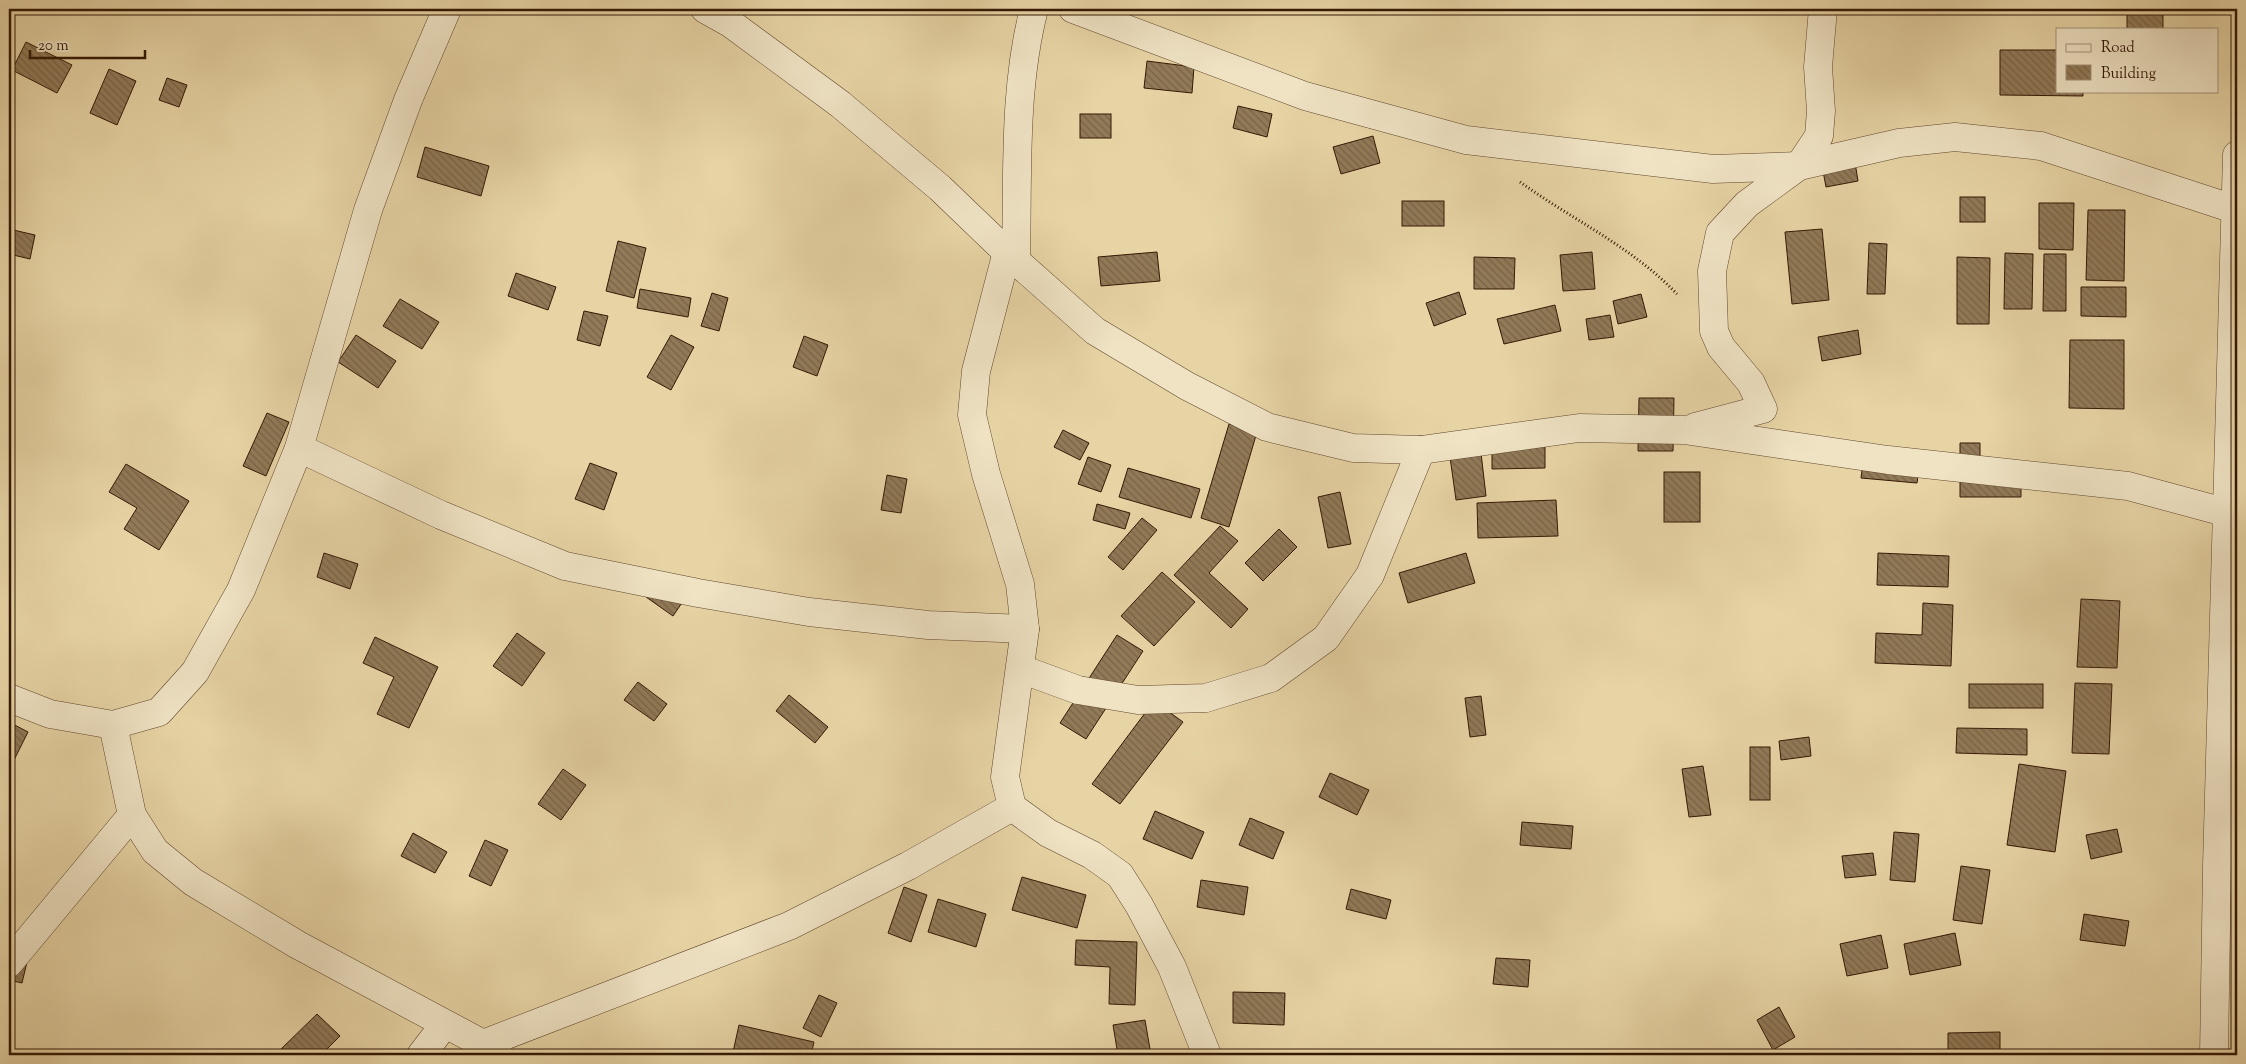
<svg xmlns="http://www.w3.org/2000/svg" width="2246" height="1064" font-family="'Sorts Mill Goudy',serif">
	<defs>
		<pattern id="building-back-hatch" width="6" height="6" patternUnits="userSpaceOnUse" patternTransform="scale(1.25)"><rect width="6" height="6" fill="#917a58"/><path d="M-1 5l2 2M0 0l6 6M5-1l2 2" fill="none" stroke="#776347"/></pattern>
	</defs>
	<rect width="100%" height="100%" fill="#e7d4a5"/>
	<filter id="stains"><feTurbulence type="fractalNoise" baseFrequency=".004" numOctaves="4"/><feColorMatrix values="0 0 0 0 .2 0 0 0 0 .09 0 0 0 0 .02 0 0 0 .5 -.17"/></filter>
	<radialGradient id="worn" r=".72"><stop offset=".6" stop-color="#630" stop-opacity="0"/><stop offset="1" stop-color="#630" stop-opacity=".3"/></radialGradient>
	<g fill="url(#building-back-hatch)" stroke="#341805">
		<rect x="2127" y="9" width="36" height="20"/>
		<path d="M26 42 72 65 57 93 12 70Z"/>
		<path d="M2000 50H2057V91H2083V96L2000 95Z"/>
		<path d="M1147 61 1194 67 1192 93 1144 88Z"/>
		<path d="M109 69 136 81 117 125 90 113Z"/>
		<path d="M167 78 187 85 179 107 159 100Z"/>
		<path d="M1238 106 1272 114 1267 137 1233 128Z"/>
		<rect x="1080" y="114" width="31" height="24"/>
		<path d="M1373 136 1380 163 1341 174 1333 147Z"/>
		<path d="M425 147 489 166 481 196 417 177Z"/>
		<path d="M1853 150 1858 181 1826 187 1820 155Z"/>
		<rect x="1960" y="197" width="25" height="25"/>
		<rect x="1402" y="201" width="42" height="25"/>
		<path d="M2039 203H2074L2073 250 2039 249Z"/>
		<path d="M2088 210H2125L2124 281 2086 280Z"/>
		<path d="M9 229 35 235 30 259 9 254Z"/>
		<path d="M1822 229 1829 300 1792 304 1785 232Z"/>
		<path d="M618 241 646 248 634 298 606 291Z"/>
		<path d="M1869 243 1887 244 1885 294H1867Z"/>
		<path d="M1157 252 1160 281 1101 286 1098 257Z"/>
		<path d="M1592 252 1595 289 1563 291 1560 255Z"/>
		<path d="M2005 253 2033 254 2032 309H2004Z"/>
		<path d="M2044 254H2066V311H2043Z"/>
		<path d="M1474 257 1515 258 1514 289H1474Z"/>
		<path d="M1957 257 1990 258 1989 324H1957Z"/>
		<path d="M516 273 556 287 548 310 508 296Z"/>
		<path d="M2081 287H2126V317L2081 316Z"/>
		<path d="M640 289 691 298 688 317 637 308Z"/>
		<path d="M1459 292 1466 314 1434 326 1426 303Z"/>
		<path d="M712 293 728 298 719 331 701 326Z"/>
		<path d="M1641 294 1647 317 1618 324 1613 301Z"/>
		<path d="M400 299 439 322 422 349 383 326Z"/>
		<path d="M1555 305 1561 331 1504 344 1497 319Z"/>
		<path d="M584 311 608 316 600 346 577 340Z"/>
		<path d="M1610 315 1614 337 1589 340 1586 319Z"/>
		<path d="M1858 330 1861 354 1822 361 1818 337Z"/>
		<path d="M356 335 396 361 378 388 338 362Z"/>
		<path d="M671 335 694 347 671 390 647 377Z"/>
		<path d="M804 336 828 345 817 376 793 367Z"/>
		<path d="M2070 340H2124V409L2069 408Z"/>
		<path d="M1639 398H1674L1673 451H1638Z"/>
		<path d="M267 413 289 422 266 476 243 466Z"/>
		<path d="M1229 424 1257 432 1229 527 1201 518Z"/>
		<path d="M1063 430 1089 443 1080 460 1054 447Z"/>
		<path d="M1545 441V468L1492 469V442Z"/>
		<path d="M1960 443H1980V478H2021V497H1960Z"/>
		<path d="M1481 453 1486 496 1456 500 1450 457Z"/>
		<path d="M1864 455 1920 462 1917 483 1861 478Z"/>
		<path d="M1088 457 1111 465 1101 492 1078 484Z"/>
		<path d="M590 463 617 473 604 510 575 499Z"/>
		<path d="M126 464 189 501 159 550 124 529 137 508 109 492Z"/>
		<path d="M1128 468 1200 489 1191 518 1119 497Z"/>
		<rect x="1664" y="472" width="36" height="50"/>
		<path d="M887 475 907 479 901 513 881 510Z"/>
		<path d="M1340 492 1351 544 1328 548 1318 497Z"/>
		<path d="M1556 500 1558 536 1478 538 1477 503Z"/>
		<path d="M1097 504 1130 513 1125 529 1093 520Z"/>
		<path d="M1142 518 1157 530 1123 570 1108 557Z"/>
		<path d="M1220 526 1238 541 1209 573 1248 609 1231 628 1174 575Z"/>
		<path d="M1279 529 1297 547 1263 581 1245 563Z"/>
		<path d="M324 553 358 564 350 589 317 577Z"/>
		<path d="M1466 553 1475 583 1408 603 1399 573Z"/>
		<path d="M1878 553 1949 556 1948 587 1877 585Z"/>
		<path d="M1162 572 1195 602 1154 646 1121 616Z"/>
		<path d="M663 573 690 591 673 616 646 597Z"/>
		<path d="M2081 599 2120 601 2117 668 2077 667Z"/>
		<path d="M1923 603 1953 605 1951 666 1875 663 1876 633 1922 635Z"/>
		<path d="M517 633 545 653 522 686 493 666Z"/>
		<path d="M1117 635 1143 651 1086 739 1060 723Z"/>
		<path d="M375 637 438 667 409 728 377 714 394 677 363 663Z"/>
		<path d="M638 682 667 704 654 721 624 700Z"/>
		<path d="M2075 683 2112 684 2109 754 2072 753Z"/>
		<rect x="1969" y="684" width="74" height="24"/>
		<path d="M789 695 828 727 815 743 776 711Z"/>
		<path d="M1481 696 1486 735 1470 737 1465 698Z"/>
		<path d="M1154 701 1183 722 1120 804 1092 784Z"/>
		<path d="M9 722 28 732 9 770Z"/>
		<path d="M1957 728 2027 729V755L1956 753Z"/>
		<path d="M1809 737 1811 756 1781 760 1779 741Z"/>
		<rect x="1750" y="747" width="20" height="53"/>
		<path d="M2019 764 2066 771 2055 852 2007 845Z"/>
		<path d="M1703 766 1711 815 1689 817 1682 769Z"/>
		<path d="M563 769 586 785 561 820 538 804Z"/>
		<path d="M1330 773 1369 790 1357 815 1319 797Z"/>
		<path d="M1155 811 1204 832 1192 859 1143 839Z"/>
		<path d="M1250 818 1284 832 1273 859 1239 845Z"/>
		<path d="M1522 822 1573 826 1571 849 1520 845Z"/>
		<path d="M2117 829 2122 852 2091 859 2086 835Z"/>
		<path d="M1894 832 1919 834 1915 882 1890 880Z"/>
		<path d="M413 833 447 852 435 873 401 856Z"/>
		<path d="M485 840 508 850 491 886 469 876Z"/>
		<path d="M1873 853 1876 875 1845 878 1842 856Z"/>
		<path d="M1961 866 1990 870 1982 924 1953 920Z"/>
		<path d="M1022 877 1086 895 1077 928 1012 910Z"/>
		<path d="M1201 880 1248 887 1244 915 1197 907Z"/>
		<path d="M904 887 927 895 911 942 888 933Z"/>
		<path d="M1351 889 1391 900 1386 919 1346 909Z"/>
		<path d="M938 899 986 914 976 947 928 932Z"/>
		<path d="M2084 914 2129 921 2125 946 2080 940Z"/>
		<path d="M1955 933 1961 965 1910 975 1904 944Z"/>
		<path d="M1881 935 1888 968 1847 976 1840 944Z"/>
		<path d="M1076 940 1137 942 1135 1005 1109 1004 1110 967 1075 965Z"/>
		<path d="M9 955 28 958 22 983 9 980Z"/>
		<path d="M1496 958 1530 960 1528 987 1493 984Z"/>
		<path d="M1233 992 1285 993 1284 1025 1233 1023Z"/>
		<path d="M819 995 837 1003 821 1037 803 1028Z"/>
		<path d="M1779 1007 1795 1037 1773 1050 1757 1020Z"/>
		<path d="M317 1014 340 1036 321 1055H283L279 1051Z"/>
		<path d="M1145 1020 1151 1055H1118L1113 1025Z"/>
		<path d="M739 1025 814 1042 811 1055H748L733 1052Z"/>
		<path d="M2000 1032V1055H1948V1033Z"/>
	</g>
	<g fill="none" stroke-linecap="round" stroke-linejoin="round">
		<g stroke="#61472d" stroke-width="29">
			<g id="street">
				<path d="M705 9 730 23 840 104 940 188 1016 261 1095 331 1187 386 1267 427 1353 448 1421 450 1579 428 1684 430 1888 460 2128 486 2228 513"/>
				<path d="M1073 9 1305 96 1466 140 1713 169 1799 166 1899 143 1955 137 2041 146 2234 209"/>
				<path d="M1007 252 976 371 972 415 986 474 1020 584 1025 629 1005 777 1012 807 1048 833 1092 855 1120 875 1139 905 1172 967 1207 1055"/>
				<path d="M1016 261C1018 178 1013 90 1034 9"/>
				<path d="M1695 427 1763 409 1751 383 1721 347 1714 331 1712 271 1720 233 1747 204 1799 166 1819 136 1821 111 1818 67 1823 9"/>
				<path d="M299 448 441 515 565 566 698 593 809 612 928 625 1025 629"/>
				<path d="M1021 669 1078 690 1138 700 1206 698 1271 678 1326 638 1370 575 1421 450"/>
				<path d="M9 698 50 714 113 725 159 712 195 672 241 590 299 448 368 210 408 100 447 9"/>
				<path d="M113 725 132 815 155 851 193 882 298 945 498 1052"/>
				<path d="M9 963 132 815"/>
				<path d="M483 1044 789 926 908 866 1012 807"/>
				<path d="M421 1055 445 1024"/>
				<path d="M2214 1055 2217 866 2237 155"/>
			</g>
		</g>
		<path stroke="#341805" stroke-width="3" stroke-dasharray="1 2.5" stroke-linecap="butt" d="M1520 182C1573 220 1632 247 1677 294"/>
		<use href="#street" stroke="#efe3c4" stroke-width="28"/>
	</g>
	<rect width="2246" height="1064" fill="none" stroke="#e7d4a5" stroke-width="30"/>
	<rect x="10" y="10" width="2226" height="1044" fill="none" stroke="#341805" stroke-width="2.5"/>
	<rect x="15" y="15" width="2216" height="1034" fill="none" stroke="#341805"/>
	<rect x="2056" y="28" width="162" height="65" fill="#efe3c4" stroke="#a49278"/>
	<rect x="2066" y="44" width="25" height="8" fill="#efe3c4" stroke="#a49278"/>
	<text x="2101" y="52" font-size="15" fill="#341805">Road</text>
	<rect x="2066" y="65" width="25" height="15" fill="url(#building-back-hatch)" stroke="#a49278"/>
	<text x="2101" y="78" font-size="15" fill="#341805">Building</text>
	<path d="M30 50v8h115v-8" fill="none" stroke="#341805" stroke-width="2.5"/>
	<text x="38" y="50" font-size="15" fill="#341805" stroke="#efe3c4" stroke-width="4" paint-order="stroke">20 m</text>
	<rect width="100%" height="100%" filter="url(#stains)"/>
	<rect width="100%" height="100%" fill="url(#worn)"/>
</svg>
